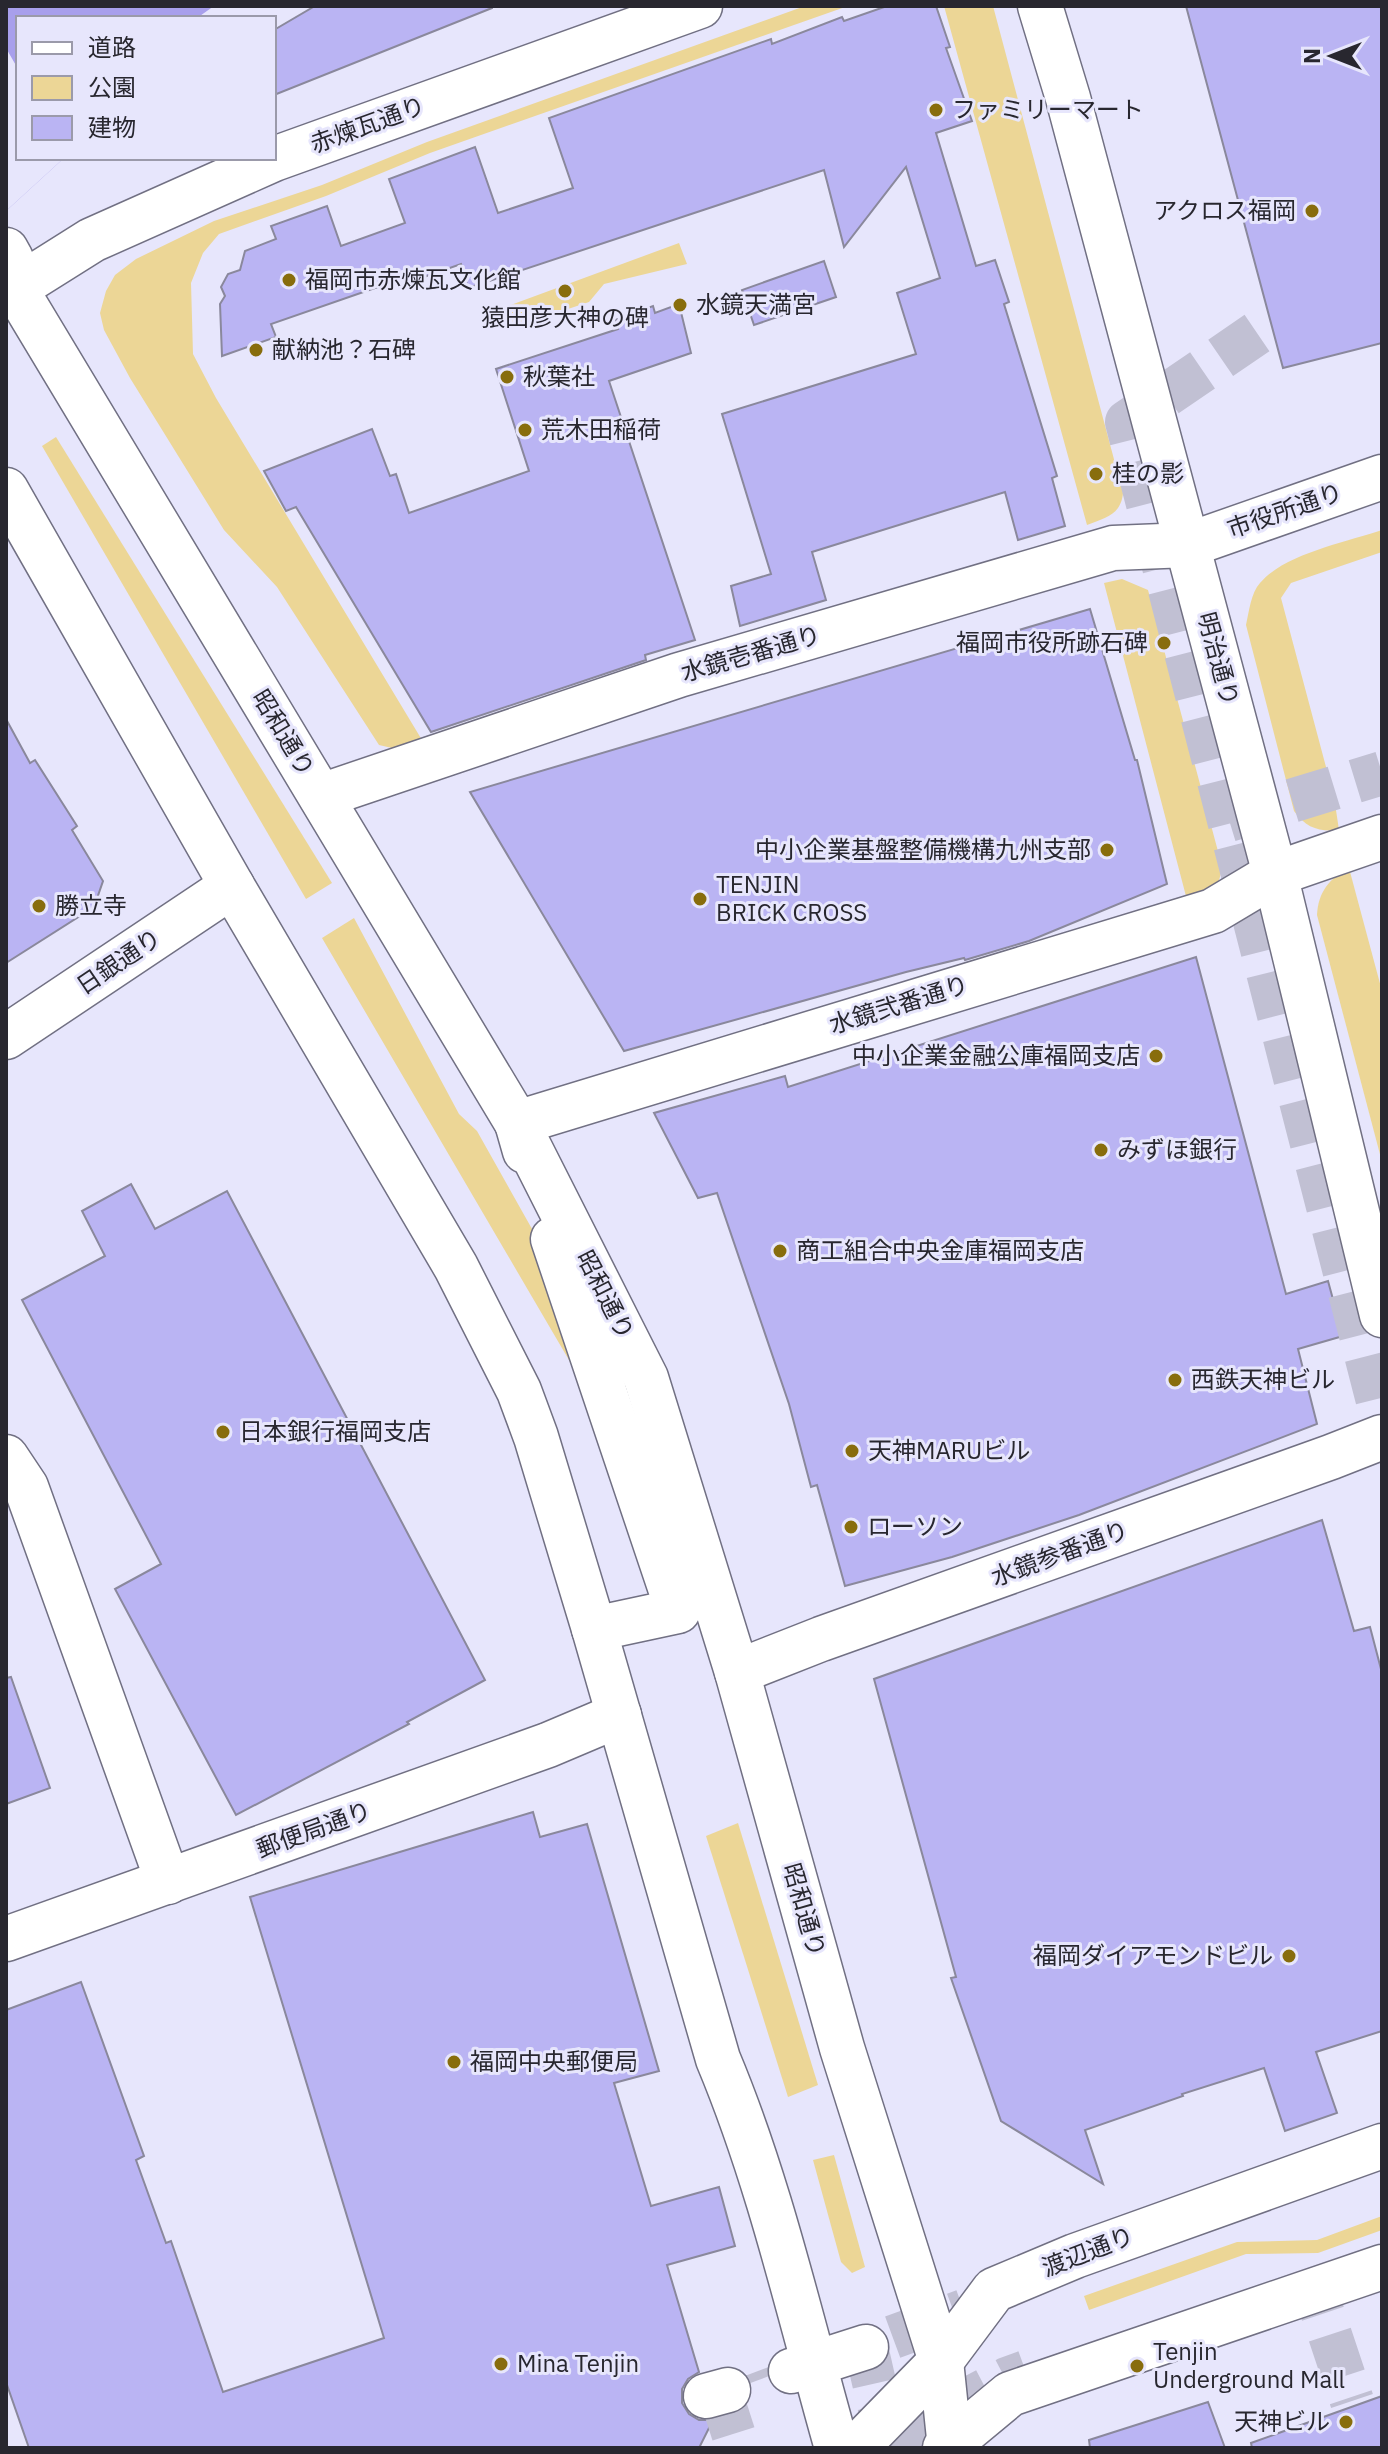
<svg xmlns="http://www.w3.org/2000/svg" width="1388" height="2454" font-family="'IBM Plex Sans','Noto Sans JP',sans-serif">
	<rect width="100%" height="100%" fill="#e7e6fc"/>
	<g fill="#ecd696">
		<path d="M805 6H848L430 153 326 196 219 234 203 253 191 283 193 354 216 398 422 740 392 748 379 745 277 587 224 530 130 378 104 330 100 313 106 291 115 275 136 259 214 221 322 185 427 142Z"/>
		<path d="M944 6H993L1123 493C1121 515 1105 518 1087 525Z"/>
		<path d="M679 243 687 264 604 284 589 302 505 330 500 309Z"/>
		<path d="M56 437 332 883 306 899 42 446Z"/>
		<path d="M1382 530V552L1291 583 1281 598 1334 797 1339 830C1319 832 1306 828 1294 811L1246 625C1249 611 1251 593 1260 583 1284 554 1347 542 1382 530Z"/>
		<path d="M1122 579 1148 590 1219 855C1226 888 1213 887 1187 900L1104 583Z"/>
		<path d="M1349 868 1382 991V1162L1317 915C1318 893 1329 878 1349 868Z"/>
		<path d="M354 918 459 1114 477 1131 586 1325 583 1384 322 938Z"/>
		<path d="M738 1823 818 2085 788 2097 706 1836Z"/>
		<path d="M834 2155 865 2267 852 2273 841 2262 813 2160Z"/>
		<path d="M1382 2216V2230L1318 2253 1246 2254 1089 2310 1084 2296 1237 2242 1317 2240Z"/>
	</g>
	<path fill="#a89fec" d="M6 6H214L197 18H18V158H64L6 211Z"/>
	<path fill="#e7e6fc" d="M6 48 18 69V158H64L6 211Z"/>
	<g fill="#bab4f3" stroke="#8a889c" stroke-width="2">
		<path d="M315 6H492V8L274 95V30Z"/>
		<path d="M887 6H936L950 47 946 48 972 121 936 133 976 266 995 260 1009 302 1004 304 1057 476 1052 478 1065 526 1018 540 1005 492 812 552 826 600 740 626 731 586 771 574 722 414 916 354 897 293 940 278 906 167 844 247 824 170 468 288 461 264 424 277 423 274 375 288 271 324 276 337 222 356 220 304 225 296 221 287 228 274 240 270 245 251 276 239 271 226 327 206 341 246 405 223 389 179 475 147 498 213 573 188 549 118 771 39 772 44 842 17 844 21Z"/>
		<path d="M1186 6H1382V343L1283 368Z"/>
		<path d="M824 261 836 297 754 325 742 290Z"/>
		<path d="M679 304 691 353 609 381 695 640 645 655 646 660 431 732 296 507 286 511 264 471 372 429 390 476 396 474 409 513 529 471 496 369 618 329 615 320 653 306 655 313Z"/>
		<path d="M1090 609 1135 760H1137L1167 884 1029 941 965 960 964 958 906 972 624 1051 470 792Z"/>
		<path d="M6 719 30 763 35 760 77 826 72 830 103 881 94 907 6 963Z"/>
		<path d="M1196 957 1286 1294 1328 1281 1343 1336 1298 1349 1317 1424 1079 1515 952 1557 845 1586 817 1485 811 1487 789 1404 717 1193 698 1198 654 1113 785 1076 788 1087Z"/>
		<path d="M131 1184 155 1229 227 1191 485 1680 407 1722 409 1724 236 1815 115 1589 161 1564 22 1300 105 1256 82 1211Z"/>
		<path d="M1322 1520 1354 1631 1370 1627 1382 1673V2031L1316 2052 1337 2113 1285 2131 1264 2068 1182 2094 1183 2096 1085 2130 1103 2184 1001 2121 951 1978 956 1977 874 1679Z"/>
		<path d="M11 1677 50 1788 6 1804V1678Z"/>
		<path d="M533 1812 540 1837 587 1824 659 2071 614 2083 651 2206 719 2187 735 2246 667 2265 699 2372 688 2379 682 2389V2403L689 2414 699 2420H713L699 2448H29L6 2382V2010L81 1982 144 2156 136 2160 166 2243 171 2241 223 2392 384 2338 250 1897Z"/>
		<path d="M1382 2396V2448H1252L1251 2443Z"/>
		<path d="M1208 2402 1225 2448H1090L1089 2440Z"/>
	</g>
	<g fill="none" stroke-linecap="round" stroke-linejoin="round">
		<g stroke="#c1c0d3" stroke-width="44" stroke-dasharray="44 22" stroke-linecap="butt">
			<path d="M1257 333 1127 422 1382 1417"/>
			<path d="M1229 820 1382 773"/>
			<path d="M1309 2272 1352 2401"/>
			<path d="M758 2371 761 2379"/>
			<path d="M720 2392 738 2448"/>
			<path d="M889 2441 1007 2379 1026 2372"/>
			<path d="M889 2448 866 2347 964 2311"/>
		</g>
		<g stroke="#717083" stroke-width="47">
			<g id="minor">
				<path d="M1040 6 1068 98 1275 874 1382 1315"/>
				<path d="M6 250 11 259 15 288 517 1123 646 1378 737 1672 842 2048 941 2361 950 2448"/>
				<path d="M6 490 232 886 456 1267 519 1391 536 1437 594 1629 718 2059C770 2183 800 2318 837 2448"/>
				<path d="M321 796 679 675 1113 548 1188 545 1382 477"/>
				<path d="M6 1037 232 886"/>
				<path d="M525 1151 517 1123 1213 911 1275 874 1382 837"/>
				<path d="M553 1239 678 1611 594 1629"/>
				<path d="M6 1457 26 1487 168 1882"/>
				<path d="M737 1672 821 1639 1331 1457 1382 1437"/>
				<path d="M6 1939 548 1745 619 1715"/>
				<path d="M791 2371 866 2347"/>
				<path d="M706 2396 728 2390"/>
			</g>
		</g>
		<g stroke="#717083" stroke-width="47">
			<g id="major">
				<path d="M6 294 92 240 274 159 700 6"/>
				<path d="M856 2448 941 2361 994 2290 1075 2256 1382 2146"/>
				<path d="M945 2448 1010 2394 1382 2267"/>
			</g>
		</g>
		<use href="#minor" stroke="#fff" stroke-width="44"/>
		<use href="#major" stroke="#fff" stroke-width="44"/>
	</g>
	<g fill="#886d0d" stroke="#e7e6fc" stroke-width="3">
		<circle cx="936" cy="110" r="8"/>
		<circle cx="1312" cy="211" r="8"/>
		<circle cx="289" cy="280" r="8"/>
		<circle cx="565" cy="291" r="8"/>
		<circle cx="680" cy="305" r="8"/>
		<circle cx="256" cy="350" r="8"/>
		<circle cx="507" cy="377" r="8"/>
		<circle cx="525" cy="430" r="8"/>
		<circle cx="1096" cy="474" r="8"/>
		<circle cx="1164" cy="643" r="8"/>
		<circle cx="1107" cy="850" r="8"/>
		<circle cx="700" cy="899" r="8"/>
		<circle cx="39" cy="906" r="8"/>
		<circle cx="1156" cy="1056" r="8"/>
		<circle cx="1101" cy="1150" r="8"/>
		<circle cx="780" cy="1251" r="8"/>
		<circle cx="1175" cy="1380" r="8"/>
		<circle cx="223" cy="1432" r="8"/>
		<circle cx="852" cy="1451" r="8"/>
		<circle cx="851" cy="1527" r="8"/>
		<circle cx="1289" cy="1956" r="8"/>
		<circle cx="454" cy="2062" r="8"/>
		<circle cx="501" cy="2364" r="8"/>
		<circle cx="1137" cy="2366" r="8"/>
		<circle cx="1346" cy="2422" r="8"/>
	</g>
	<g text-anchor="middle" stroke-width="6" stroke-linejoin="round" paint-order="stroke">
		<g font-size="24" fill="#28272f" stroke="#e7e6fc" text-anchor="start">
			<text x="952" y="118">ファミリーマート</text>
			<text x="1296" y="219" text-anchor="end">アクロス福岡</text>
			<text x="305" y="288">福岡市赤煉瓦文化館</text>
			<text x="696" y="313">水鏡天満宮</text>
			<text x="565" y="326" text-anchor="middle">猿田彦大神の碑</text>
			<text x="272" y="358">献納池？石碑</text>
			<text x="523" y="385">秋葉社</text>
			<text x="541" y="438">荒木田稲荷</text>
			<text x="1112" y="482">桂の影</text>
			<text x="1148" y="651" text-anchor="end">福岡市役所跡石碑</text>
			<text x="1091" y="858" text-anchor="end">中小企業基盤整備機構九州支部</text>
			<text x="716" y="893">TENJIN<tspan x="716" dy="28">BRICK CROSS</tspan></text>
			<text x="55" y="914">勝立寺</text>
			<text x="1140" y="1064" text-anchor="end">中小企業金融公庫福岡支店</text>
			<text x="1117" y="1158">みずほ銀行</text>
			<text x="796" y="1259">商工組合中央金庫福岡支店</text>
			<text x="1191" y="1388">西鉄天神ビル</text>
			<text x="239" y="1440">日本銀行福岡支店</text>
			<text x="868" y="1459">天神MARUビル</text>
			<text x="867" y="1535">ローソン</text>
			<text x="1273" y="1964" text-anchor="end">福岡ダイアモンドビル</text>
			<text x="470" y="2070">福岡中央郵便局</text>
			<text x="1153" y="2360">Tenjin<tspan x="1153" dy="28">Underground Mall</tspan></text>
			<text x="517" y="2372">Mina Tenjin</text>
			<text x="1330" y="2430" text-anchor="end">天神ビル</text>
		</g>
		<g font-size="24" fill="#28272f" stroke="#e7e6fc">
			<text transform="translate(368 125) rotate(-20)" y="8">赤煉瓦通り</text>
			<text transform="translate(1285 511) rotate(-19)" y="8">市役所通り</text>
			<text transform="translate(751 654) rotate(-16)" y="8">水鏡壱番通り</text>
			<text transform="translate(1218 659) rotate(75)" y="8">明治通り</text>
			<text transform="translate(283 733) rotate(59)" y="8">昭和通り</text>
			<text transform="translate(119 962) rotate(-34)" y="8">日銀通り</text>
			<text transform="translate(899 1005) rotate(-17)" y="8">水鏡弐番通り</text>
			<text transform="translate(605 1295) rotate(63)" y="8">昭和通り</text>
			<text transform="translate(1060 1554) rotate(-20)" y="8">水鏡参番通り</text>
			<text transform="translate(314 1830) rotate(-20)" y="8">郵便局通り</text>
			<text transform="translate(804 1910) rotate(74)" y="8">昭和通り</text>
			<text transform="translate(1088 2252) rotate(-21)" y="8">渡辺通り</text>
		</g>
	</g>
	<rect width="1388" height="2454" fill="none" stroke="#28272f" stroke-width="16"/>
	<rect x="16" y="16" width="260" height="144" fill="#e7e6fc" stroke="#9b9aaa" stroke-width="2"/>
	<rect x="32" y="42" width="40" height="12" fill="#ffffff" stroke="#9b9aaa" stroke-width="2"/>
	<text x="88" y="56" font-size="24" fill="#28272f">道路</text>
	<rect x="32" y="76" width="40" height="24" fill="#ecd696" stroke="#9b9aaa" stroke-width="2"/>
	<text x="88" y="96" font-size="24" fill="#28272f">公園</text>
	<rect x="32" y="116" width="40" height="24" fill="#bab4f3" stroke="#9b9aaa" stroke-width="2"/>
	<text x="88" y="136" font-size="24" fill="#28272f">建物</text>
	<g transform="translate(1332 56) rotate(270)" stroke="#e7e6fc" stroke-width="6" paint-order="stroke">
	<path d="M0-6L14 30L0 20L-14 30Z" fill="#28272f"/>
	<text y="-12" font-size="22" font-weight="bold" text-anchor="middle" fill="#28272f">N</text>
	</g>
</svg>
